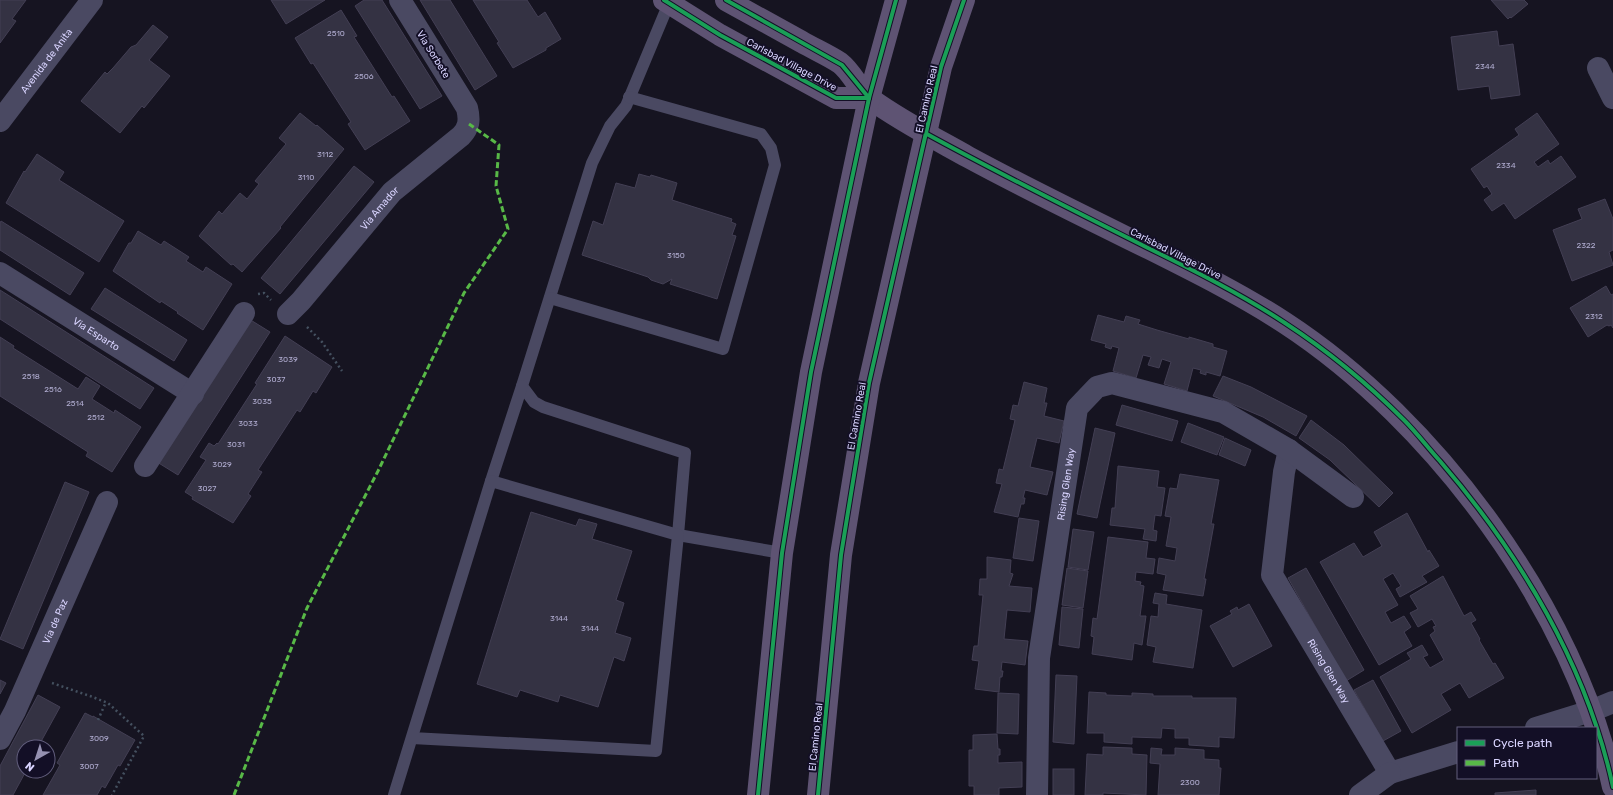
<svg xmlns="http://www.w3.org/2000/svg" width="1613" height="795" font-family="Rubik,sans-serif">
	<rect width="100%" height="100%" fill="#161421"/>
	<g fill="#343243" stroke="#433f54">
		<path d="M0 0H26L12 19 16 21 0 43Z"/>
		<path d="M271 0H325L286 24Z"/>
		<path d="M364 0H382L442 96 420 109 355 6Z"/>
		<path d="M420 0H450L497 76 475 90Z"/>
		<path d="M473 0H527L538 17 545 12 561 39 546 48V50L513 68 497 43 499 42Z"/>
		<path d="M1491 0H1524L1528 4 1511 18 1510 17 1508 19Z"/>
		<path d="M341 10 357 36 354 37 392 97 394 96 410 121 365 150 348 124 351 122 313 63 311 64 295 38Z"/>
		<path d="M153 25 168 37 149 60 170 76 144 108 142 106 120 133 81 101 105 72 107 74 113 68 131 47 136 45Z"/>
		<path d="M1497 31 1499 46 1513 44 1520 95 1491 99 1489 86 1458 90 1451 37Z"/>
		<path d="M300 113 316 126 317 125 344 149 280 227 281 228 242 272 233 264 231 265 199 236 219 211 222 214 240 193 247 199 259 184 255 181 286 144 279 138Z"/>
		<path d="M1537 113 1559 144 1534 162 1538 167 1548 160 1550 164 1561 156 1576 177 1515 219 1504 203 1492 211 1484 200 1492 194 1487 186 1484 188 1471 169 1519 135 1515 129Z"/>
		<path d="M37 154 64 172 59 180 124 221 99 262 6 203 24 171 25 172Z"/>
		<path d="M354 166 374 182 280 294 261 278Z"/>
		<path d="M639 174 650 177 651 175 677 183 672 200 732 219 731 222 736 224 732 235 736 236 717 299 670 284 672 279 663 284 651 280 648 277 582 255 593 221 603 225 616 183 635 188Z"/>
		<path d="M1605 199 1613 219V250L1609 252 1613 265 1572 281 1553 230 1582 219 1578 209Z"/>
		<path d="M1 221 84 273 70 295 0 250V223Z"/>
		<path d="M138 231 161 245 164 241 189 257 186 261 203 272 206 267 232 284 203 330 177 313 178 312 161 301 160 303 113 271 129 243H131Z"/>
		<path d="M1606 286 1611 295 1613 294V328L1611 325 1609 326 1607 325 1588 337 1570 308Z"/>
		<path d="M105 288 187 340 174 361 91 309Z"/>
		<path d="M0 290 154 388 140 409 0 319Z"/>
		<path d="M1098 315 1124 322 1126 316 1140 320 1138 324 1157 330 1189 339V337L1213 344V347L1227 351 1220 376 1206 372V375L1200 373 1201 370 1193 368 1187 391 1164 384 1171 362 1162 359 1159 368 1148 365 1151 357 1143 355 1136 378 1113 371 1119 348 1112 346 1111 349 1105 347 1106 344 1091 340Z"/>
		<path d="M249 319 270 332 178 475 157 462Z"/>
		<path d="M285 336 332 367 316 393 313 391 300 412 297 410 258 470 262 472 248 494 251 496 233 523 192 499 193 497 185 492 206 460 200 457 209 443 214 446 217 443 218 444 257 384 255 383Z"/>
		<path d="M0 337 14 346 13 348 78 389 86 377 100 386 92 399 114 413 115 410 141 427 112 472 86 456 88 452 0 396Z"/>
		<path d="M1223 376 1251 387 1307 416 1296 436 1263 417 1213 396Z"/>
		<path d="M1024 382 1047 388 1044 403H1047L1044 416 1064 421 1059 443 1037 438 1030 467 1053 472 1047 495 1025 490 1023 498H1025L1024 504H1021L1018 517 994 512 1002 484 996 483 999 469 1003 470 1015 420 1010 419 1013 405 1018 406Z"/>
		<path d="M1122 405 1178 421 1172 441 1116 425Z"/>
		<path d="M1311 420 1344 445 1393 493 1379 507 1330 460 1299 438Z"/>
		<path d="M1188 423 1224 437 1217 455 1181 442Z"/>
		<path d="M1095 428 1115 433 1097 518 1077 514Z"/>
		<path d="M1225 438 1251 450 1245 466 1219 455Z"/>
		<path d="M1118 466 1159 471 1157 487 1165 488 1161 516 1155 515 1153 530 1157 531 1156 541 1143 539 1145 529 1110 525 1112 508H1115Z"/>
		<path d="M1180 474 1219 480 1211 524H1214L1204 579H1206L1203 596 1163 590 1166 575 1157 573 1159 558 1175 561 1177 548 1166 546 1171 517 1165 516 1170 488 1177 489Z"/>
		<path d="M65 482 89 492 23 649 0 639Z"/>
		<path d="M531 512 576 526 579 519 597 524 592 539 632 551 616 600 624 603 615 633 631 638 624 661 614 657 598 707 560 695 558 702 520 690 517 697 477 684Z"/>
		<path d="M1407 513 1428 552 1429 550 1439 566 1422 576 1427 582 1400 597 1396 589 1401 586 1393 573 1383 579 1398 605 1385 612 1391 623 1404 616 1411 627 1404 632 1412 646 1379 665 1320 562 1354 543 1363 557 1382 546 1374 532Z"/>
		<path d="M1019 518 1039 521 1033 561 1013 558Z"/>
		<path d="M1073 529 1094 532 1088 570 1068 567Z"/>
		<path d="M1108 537 1148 542 1146 558 1155 559 1153 574 1136 572 1135 581 1141 582 1140 585 1144 586 1140 616H1146L1142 645 1134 643 1132 660 1092 654 1094 637 1091 636 1093 618 1097 619Z"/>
		<path d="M987 557 1011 560 1010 573 1013 574 1009 586 1032 588 1030 612 1007 610 1004 639 1028 641 1025 665 1002 662 1001 671H1003L1002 677H1000L999 692 975 689 979 661 972 660 974 646H978L983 595H979L980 579H987Z"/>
		<path d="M1067 568 1088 571 1083 608 1062 605Z"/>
		<path d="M1306 568 1364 670 1346 681 1288 578Z"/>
		<path d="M1443 576 1464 616 1471 612 1476 620 1471 623 1480 639 1479 640 1493 664 1495 663 1504 678 1469 698 1460 683 1441 694 1451 710 1412 733 1380 677 1411 659 1407 653 1422 645 1428 655 1423 657 1430 668 1444 660 1430 635 1435 631 1433 627 1436 626 1432 619 1418 627 1410 613 1418 609 1410 596Z"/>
		<path d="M1155 593 1167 595 1166 604 1202 610 1193 668 1153 662 1156 647 1147 645 1151 616 1158 617 1159 604 1153 603Z"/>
		<path d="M1249 604 1272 646 1233 667 1210 626 1232 614 1230 611 1237 607 1238 610Z"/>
		<path d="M1062 607 1083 609 1079 648 1059 645Z"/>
		<path d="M1056 675 1077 676 1074 744 1053 742Z"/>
		<path d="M0 680 6 683 0 694Z"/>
		<path d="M1373 680 1401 731 1383 741 1354 690Z"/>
		<path d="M1089 692 1106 693V695L1132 696V693L1153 694V696H1192V698H1236L1234 738 1219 737V747L1189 745V738H1175V729L1162 728 1161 738 1132 737V744L1104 742V733H1087Z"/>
		<path d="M998 693 1019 694 1018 734 997 733Z"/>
		<path d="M38 695 60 707 38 747H24V771H26L13 795H0V766Z"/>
		<path d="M85 713 93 717V716L135 740 120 766 118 765 105 788 102 786 97 795H43L60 765 57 763Z"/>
		<path d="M997 734 998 749H1000V755H998V763L1022 762V787L999 788V795H974V786H969V750H973V735Z"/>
		<path d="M1103 747 1132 748V754L1147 755 1146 795 1103 793V795H1085L1087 754 1103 755Z"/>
		<path d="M1151 748 1162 749 1161 755H1175V748L1204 750V759L1219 760V768H1221L1219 795H1158L1160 764 1150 763Z"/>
		<rect x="1053" y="769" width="21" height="26"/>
		<path d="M1536 790V795H1495V793Z"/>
	</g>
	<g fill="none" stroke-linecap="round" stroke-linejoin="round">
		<g stroke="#44505f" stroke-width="2.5" stroke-dasharray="2 3" stroke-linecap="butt">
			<path d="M258 294 264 293 271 300"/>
			<path d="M307 327 322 342 342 371"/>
			<path d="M52 683 90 696 108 703 144 736 112 795"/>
			<path d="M98 720 106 702"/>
		</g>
		<g stroke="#4a4962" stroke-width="12">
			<path d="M669 3 626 106 610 126 592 163 522 386 534 402 543 407 685 453 678 535 782 553"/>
			<path d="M550 298 723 349 775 165 771 148 761 134 629 97"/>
			<path d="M491 481 522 386"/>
			<path d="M394 795 491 481 678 535 656 751 412 738"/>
		</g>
		<g stroke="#4a4962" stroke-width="22">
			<path d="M1598 68 1613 98"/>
			<path id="s1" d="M0 273 193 394"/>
			<path id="s2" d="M288 314 301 301 392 192 461 136C469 128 470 120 467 108L400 0"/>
			<path id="s3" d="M1289 450 1284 472 1272 575 1390 773 1458 752"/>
			<path d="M145 466 244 313"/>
			<path d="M1536 728 1591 711"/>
			<path id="s4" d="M0 739 15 711 107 502"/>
			<path id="s5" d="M1037 795 1039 658 1077 408 1097 387 1112 383 1223 412 1289 450 1353 497"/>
			<path d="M1360 795 1390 773"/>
		</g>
		<g stroke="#4a4962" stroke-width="22">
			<path id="s6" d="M0 121 92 0"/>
			<path d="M1591 711 1613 702"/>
		</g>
		<g stroke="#5e5373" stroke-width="22">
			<path d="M664 0 720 35 836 98H869"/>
			<path d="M726 0C751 14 777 28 802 42 814 49 828 55 840 63 853 73 859 91 872 100 901 121 936 139 968 157 1027 189 1089 219 1150 249 1196 272 1242 295 1285 323 1435 421 1575 610 1613 787"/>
			<path d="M758 795 782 553 811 372 869 98 896 0"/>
			<path d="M818 795 841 555 869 383 941 67 964 0"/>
		</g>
		<path stroke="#58b947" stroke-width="3" stroke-dasharray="6 3" stroke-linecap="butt" d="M234 795 307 608 378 471 464 293 508 229 496 186 499 145 469 124"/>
		<g stroke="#130f26" stroke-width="6">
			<g id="cycleway">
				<path d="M664 0 720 35 836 98H869"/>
				<path d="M726 0 842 65 869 98"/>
				<path d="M925 133C998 173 1072 210 1146 247 1193 270 1241 294 1285 323 1328 351 1368 384 1404 420 1417 433 1428 448 1440 461 1520 554 1587 666 1613 787"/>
				<path d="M758 795 782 553 811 372 869 98 896 0"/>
				<path d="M818 795 841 555 869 383 941 67 964 0"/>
			</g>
		</g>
		<use href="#cycleway" stroke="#1a9f57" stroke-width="4"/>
	</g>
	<g text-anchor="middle" stroke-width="4" stroke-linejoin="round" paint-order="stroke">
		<g font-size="8" fill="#b0acd0">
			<text x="336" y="36">2510</text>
			<text x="1485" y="69">2344</text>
			<text x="364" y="79">2506</text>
			<text x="325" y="157">3112</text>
			<text x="1506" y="168">2334</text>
			<text x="306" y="180">3110</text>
			<text x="1586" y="248">2322</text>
			<text x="676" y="258">3150</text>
			<text x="1594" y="319">2312</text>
			<text x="288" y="362">3039</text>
			<text x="31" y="379">2518</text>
			<text x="276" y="382">3037</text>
			<text x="53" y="392">2516</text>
			<text x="262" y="404">3035</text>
			<text x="75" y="406">2514</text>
			<text x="96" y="420">2512</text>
			<text x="248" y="426">3033</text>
			<text x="236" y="447">3031</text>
			<text x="222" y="467">3029</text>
			<text x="207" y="491">3027</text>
			<text x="559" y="621">3144</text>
			<text x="590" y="631">3144</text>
			<text x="99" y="741">3009</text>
			<text x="89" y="769">3007</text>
			<text x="1190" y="785">2300</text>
		</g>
		<g font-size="10" fill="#d9d4ff" stroke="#130f26">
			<text transform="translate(434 54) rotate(58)" y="4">Via Sorbete</text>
			<text dy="4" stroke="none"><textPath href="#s6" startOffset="76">Avenida de Anita</textPath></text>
			<text transform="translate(792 64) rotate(28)" y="4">Carlsbad Village Drive</text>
			<text transform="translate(926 99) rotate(-77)" y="4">El Camino Real</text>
			<text dy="4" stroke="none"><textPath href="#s2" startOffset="140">Via Amador</textPath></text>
			<text transform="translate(1176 253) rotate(27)" y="4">Carlsbad Village Drive</text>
			<text dy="4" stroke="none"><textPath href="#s1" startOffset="114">Via Esparto</textPath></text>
			<text transform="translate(856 416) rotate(-80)" y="4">El Camino Real</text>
			<text dy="4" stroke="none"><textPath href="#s5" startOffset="313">Rising Glen Way</textPath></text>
			<text dy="4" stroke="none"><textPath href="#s4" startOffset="130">Via de Paz</textPath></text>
			<text dy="4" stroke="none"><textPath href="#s3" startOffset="238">Rising Glen Way</textPath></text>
			<text transform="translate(815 737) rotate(-84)" y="4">El Camino Real</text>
		</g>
	</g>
	<rect x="1457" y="727" width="140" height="52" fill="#130f26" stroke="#625e7d"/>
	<rect x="1465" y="740" width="20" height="6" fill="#1a9f57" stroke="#625e7d"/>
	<text x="1493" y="747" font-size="12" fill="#d9d4ff">Cycle path</text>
	<rect x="1465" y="760" width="20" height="6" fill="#58b947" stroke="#625e7d"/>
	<text x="1493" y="767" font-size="12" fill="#d9d4ff">Path</text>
	<g transform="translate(36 759) rotate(219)"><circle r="19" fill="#130f26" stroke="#625e7d"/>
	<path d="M0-3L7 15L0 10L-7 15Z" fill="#9591b1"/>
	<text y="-6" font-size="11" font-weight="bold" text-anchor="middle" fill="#d9d4ff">N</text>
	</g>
</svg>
